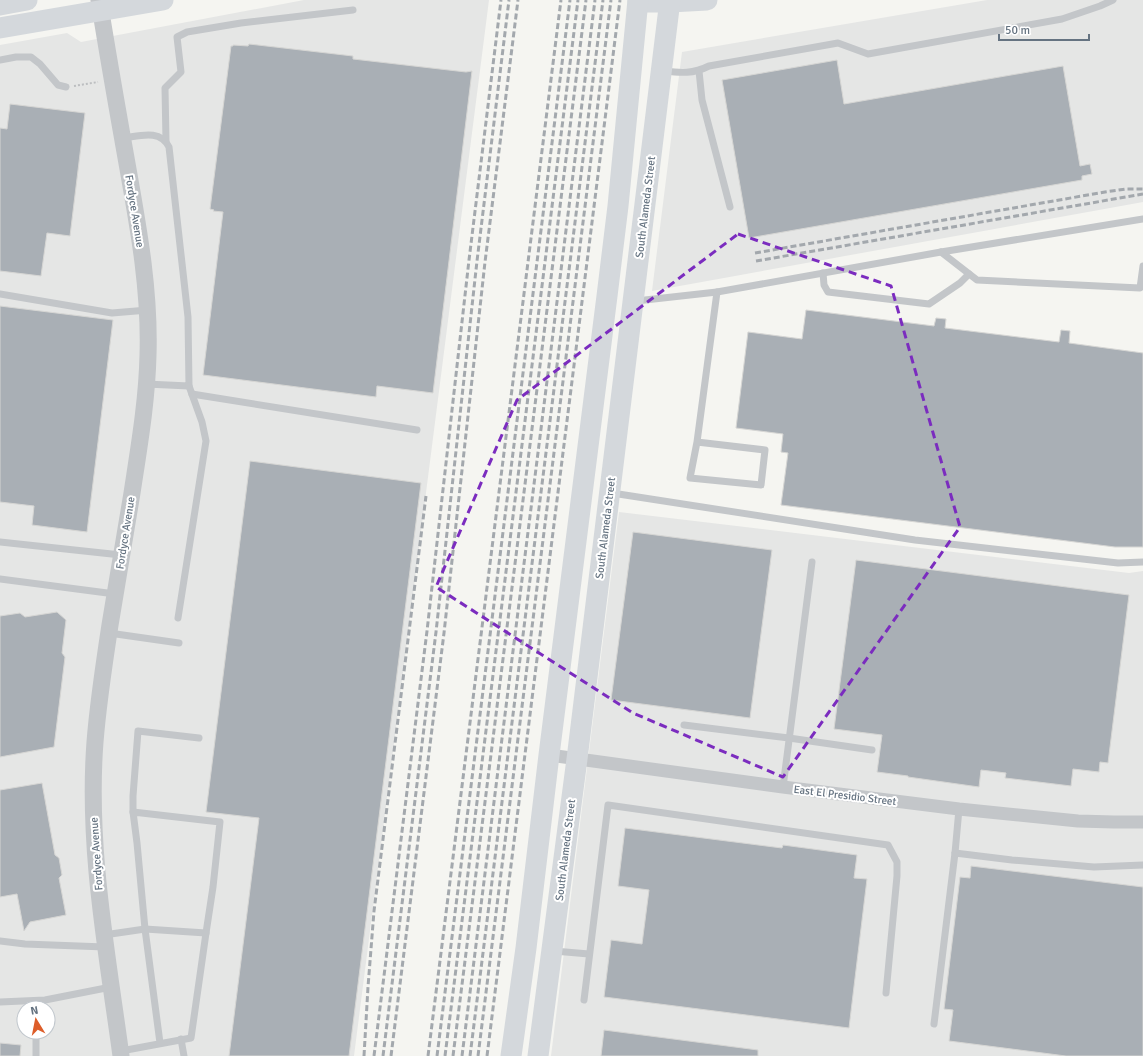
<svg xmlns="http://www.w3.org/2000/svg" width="1143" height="1056" font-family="Signika,sans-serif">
	<rect width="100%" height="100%" fill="#f5f5f1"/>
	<g fill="#e5e6e5" fill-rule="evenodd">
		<path d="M304 0H489L354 1056H0V45L67 33 81 42ZM24 1008H48V1032H24Z"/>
		<path d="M987 0H1143V202L652 291 682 52Z"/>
		<path d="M619 512 1129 573 1143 571V1056H551Z"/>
	</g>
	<g fill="#a9afb5" stroke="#d6d6d4">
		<path d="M249 44 353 56V59L466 72 472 71 433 393 377 386 376 397 203 375 223 212 213 211 214 210 210 209 231 46H233V45L248 46Z"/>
		<path d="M837 60 844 104 1063 66 1080 166 1090 164 1092 174 1082 176V180L749 238 722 80Z"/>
		<path d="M10 104 85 113 70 236 47 233 41 276 0 271V128L7 129Z"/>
		<path d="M0 306 113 320 87 532 32 525 34 506 0 502Z"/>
		<path d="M806 310 934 326 936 318 946 319 945 328 1059 342 1061 330 1070 331 1069 343 1143 353V547H1115L781 505 788 453 781 452 783 434 736 428 748 332 802 339Z"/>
		<path d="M250 461 421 483 349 1056H229L259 818 206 812Z"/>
		<path d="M633 532 772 550 750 718 611 700Z"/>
		<path d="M856 560 1129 595 1108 763 1100 762 1099 772 1073 769 1071 786 1005 778 1006 773 981 770 979 787 908 777V776L877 772 882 735 834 729Z"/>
		<path d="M57 612 66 620 62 653 65 657 54 747 0 757V616L20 613 25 617Z"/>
		<path d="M42 783 55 855 59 858 62 875 59 878 66 915 30 922 24 931 17 894 0 897V790Z"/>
		<path d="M625 828 782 848 783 845 857 855 854 878 867 879 849 1028 604 997 611 940 642 944 649 890 618 886Z"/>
		<path d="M971 866 1143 887V1056H1066L949 1041 953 1010 944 1009 960 877 970 878Z"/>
		<path d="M604 1030 758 1050V1056H601Z"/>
		<path d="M0 1043 21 1045 20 1056H0Z"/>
	</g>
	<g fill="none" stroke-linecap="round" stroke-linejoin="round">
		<path stroke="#bcbec0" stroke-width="2" stroke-dasharray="2 2" stroke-linecap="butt" d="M74 86 98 82"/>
		<g stroke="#c3c6c9" stroke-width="7">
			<path d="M0 60 16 57H31L40 64 58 85 66 87"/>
			<path d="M664 71C681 73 693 74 709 66L838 43 868 54 1062 19 1100 6 1113 0"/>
			<path d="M699 71 702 100 730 207"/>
			<path d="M123 138C140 136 160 129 169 147L188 317 189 386 146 384"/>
			<path d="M166 141 165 88 181 72 177 37 187 32 241 23 353 10"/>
			<path d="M941 252 977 280 1140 288 1143 266"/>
			<path d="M823 273 824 285 828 292 929 304 960 283 969 274"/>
			<path d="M717 292 941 252 1143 219"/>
			<path d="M0 294 112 313 148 310"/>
			<path d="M636 301 717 292 697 442 765 450 761 485 690 478 697 442"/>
			<path d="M192 394 417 430"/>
			<path d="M612 493 915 540 1118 563 1143 562"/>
			<path d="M0 542 121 555"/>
			<path d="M0 579 115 594"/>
			<path d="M178 618 206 441 202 422 189 386"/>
			<path d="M109 633 179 643"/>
			<path d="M684 725 789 738 872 750"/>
			<path d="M783 787 812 562"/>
			<path d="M133 812V796L138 731 199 738"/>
			<path d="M955 853 1012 860 1094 867 1143 865"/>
			<path d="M104 935 145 929 206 933"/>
			<path d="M0 941 25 944 105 947"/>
			<path d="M554 951 589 954"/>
			<path d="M584 1000 608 805 888 845 897 862V876L886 993"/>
			<path d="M0 1002 45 1000 111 987"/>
			<path d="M934 1024 955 853 959 809"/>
			<path d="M181 1039 184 1056"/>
			<path d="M121 1051 191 1038 206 933 213 887 220 822 133 812 137 843 145 929 160 1043"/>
			<path d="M36 1056V1032"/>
		</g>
		<path stroke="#c3c6c9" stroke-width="13" d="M549 755 783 787 959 809 1078 821 1114 822H1143"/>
		<path stroke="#c3c6c9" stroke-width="17" d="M99 0C108 56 118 113 128 169 139 231 150 292 148 355 147 401 139 447 132 493 125 537 117 581 110 625 104 664 98 703 95 742 87 847 107 952 121 1056"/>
		<g stroke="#d4d8dc" stroke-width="21">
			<path d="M638 2H670L707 0"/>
			<path d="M0 5 27 0"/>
			<path d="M0 28 163 0"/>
			<path d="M511 1056 526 948 549 755 607 296 618 206 638 0"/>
			<path d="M538 1056 577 759 670 0"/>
		</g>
		<g stroke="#a3a8ad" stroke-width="3" stroke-dasharray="6 3" stroke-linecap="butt">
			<path d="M755 253 1105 192 1126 189H1143"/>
			<path d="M756 261 1143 194"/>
			<path d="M364 1056 368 987 374 911 426 496"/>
			<path d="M374 1056 427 631 469 260 501 0"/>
			<path d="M383 1056 436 632 477 261 509 0"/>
			<path d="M391 1056 444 633 485 262 518 0"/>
			<path d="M428 1056 561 0"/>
			<path d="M437 1056 570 0"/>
			<path d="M445 1056 578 0"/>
			<path d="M453 1056 586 0"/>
			<path d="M462 1056 595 0"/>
			<path d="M470 1056 603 0"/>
			<path d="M478 1056 611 0"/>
			<path d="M487 1056 620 0"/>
		</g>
	</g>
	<path fill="none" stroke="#7b2cbf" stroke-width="3" stroke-dasharray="8 5" stroke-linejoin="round" d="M738 234 891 286 960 527 783 777 633 713 436 587 517 400Z"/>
	<g text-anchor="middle" stroke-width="4" stroke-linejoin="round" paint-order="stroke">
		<g font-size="11" fill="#657381" stroke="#fff">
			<text transform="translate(645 207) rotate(-83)" y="4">South Alameda Street</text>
			<text transform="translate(135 211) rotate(81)" y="4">Fordyce Avenue</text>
			<text transform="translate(605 528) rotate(-83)" y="4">South Alameda Street</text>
			<text transform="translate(125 533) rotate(-81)" y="4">Fordyce Avenue</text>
			<text transform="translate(845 795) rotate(7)" y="4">East El Presidio Street</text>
			<text transform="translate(565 850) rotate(-83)" y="4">South Alameda Street</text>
			<text transform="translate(96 854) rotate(-94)" y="4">Fordyce Avenue</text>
		</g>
	</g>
	<g transform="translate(36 1020) rotate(350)"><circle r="19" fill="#ffffff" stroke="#c1c7cd"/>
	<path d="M0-3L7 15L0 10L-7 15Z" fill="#dd5d29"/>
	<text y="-6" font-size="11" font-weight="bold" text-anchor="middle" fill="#657381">N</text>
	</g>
	<path d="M999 34v6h90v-6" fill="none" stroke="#657381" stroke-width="2"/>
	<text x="1005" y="34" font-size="12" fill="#657381" stroke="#ffffff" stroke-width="3" paint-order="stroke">50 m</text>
</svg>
